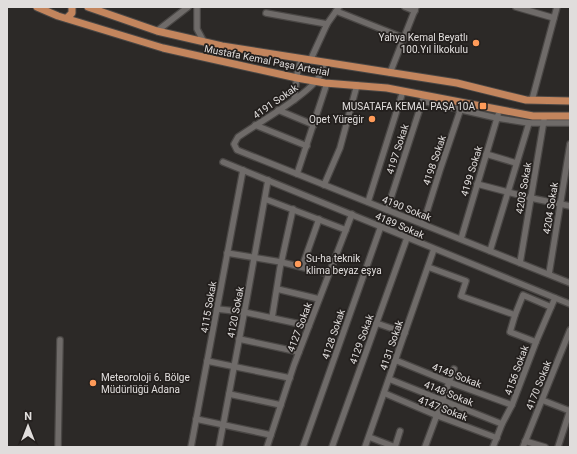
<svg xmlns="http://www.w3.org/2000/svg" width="577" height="454" font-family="Roboto,sans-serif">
	<rect width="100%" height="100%" fill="#2c2927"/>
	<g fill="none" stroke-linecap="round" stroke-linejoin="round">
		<g stroke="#4a4745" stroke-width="8">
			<g id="minor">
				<path d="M197 7V29L204 42"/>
				<path d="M405 7 415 11"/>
				<path d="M516 7 554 18"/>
				<path d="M336 11 404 38"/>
				<path d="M266 13 327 24"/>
				<path d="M157 31 188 7"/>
				<path d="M310 61 327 24 339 7"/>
				<path d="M324 63C323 66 322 71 320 75 312 93 256 124 238 137L234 144 237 150 570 283"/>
				<path d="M390 73 416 7"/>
				<path d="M294 100 298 68 302 60"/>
				<path d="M532 100 557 7"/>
				<path d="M423 101 497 118 529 123H570"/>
				<path d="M278 110 314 125"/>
				<path d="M255 125 307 146"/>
				<path d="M486 154 516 163"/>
				<path d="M223 162 570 304"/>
				<path d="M297 174 327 83"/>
				<path d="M477 184 531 198 570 206"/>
				<path d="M324 185 340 148 357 85"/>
				<path d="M265 199 346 230"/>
				<path d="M368 202 403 91"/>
				<path d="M387 210 423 99"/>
				<path d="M423 224 440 170 461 108"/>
				<path d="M461 239 498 115"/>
				<path d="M490 251 529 123"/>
				<path d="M227 253 281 262 329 274"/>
				<path d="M520 263 544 120"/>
				<path d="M302 267 319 219"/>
				<path d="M428 267 466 281 461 296 515 315"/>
				<path d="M549 274 570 144"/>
				<path d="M277 289 319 299"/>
				<path d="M217 309 244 312 309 326"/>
				<path d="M272 318 280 268 293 209"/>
				<path d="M376 323 405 333"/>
				<path d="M239 339 299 352"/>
				<path d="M536 342 510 332 515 315 523 295 551 307"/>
				<path d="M395 360 449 382 512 405"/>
				<path d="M207 361 290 378"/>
				<path d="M389 379 502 424"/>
				<path d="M384 393 438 416 497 438"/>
				<path d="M229 394 281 405"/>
				<path d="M542 400 570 411"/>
				<path d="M196 419 271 435"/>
				<path d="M369 437 395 447"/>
				<path d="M525 441 545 447"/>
				<path d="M58 447 60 340"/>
				<path d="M191 447 243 170"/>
				<path d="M219 447 247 298 268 180"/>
				<path d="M267 447 294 365 352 214"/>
				<path d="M303 447 381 226"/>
				<path d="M332 447 407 238"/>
				<path d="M365 447 434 249"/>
				<path d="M395 447 400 431"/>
				<path d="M425 447 454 369"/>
				<path d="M493 447 502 424 512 405 536 342 555 298"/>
				<path d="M523 447 570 330"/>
				<path d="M558 447 570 410"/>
			</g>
		</g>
		<g stroke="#4a4745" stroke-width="9">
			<g id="major">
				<path d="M37 7 58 16 163 48 297 78 325 83 387 88 533 116H570"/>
				<path d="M88 7 157 31 222 46 457 83 526 100 570 101"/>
				<path d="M67 18 72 13V7"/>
			</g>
		</g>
		<use href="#minor" stroke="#6f6b69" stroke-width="5.5"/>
		<use href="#major" stroke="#c3855d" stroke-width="7"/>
	</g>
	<g fill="#ff9b59" stroke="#231f1d" stroke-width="1.5">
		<circle cx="476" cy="43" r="4"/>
		<rect x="479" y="102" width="8" height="8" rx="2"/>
		<circle cx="372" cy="119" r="4"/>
		<circle cx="298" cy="264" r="4"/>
		<circle cx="93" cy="383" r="4"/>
	</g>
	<g text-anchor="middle" stroke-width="3.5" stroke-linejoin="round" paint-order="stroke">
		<g font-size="10" fill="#e0dddc" stroke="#231f1d" text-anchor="end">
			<text x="468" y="41">Yahya Kemal Beyatlı<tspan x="468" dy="12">100.Yıl İlkokulu</tspan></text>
			<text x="475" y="110">MUSATAFA KEMAL PAŞA 10A</text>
			<text x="364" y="123">Opet Yüreğir</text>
			<text x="306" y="262" text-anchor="start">Su-ha teknik<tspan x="306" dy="12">klima beyaz eşya</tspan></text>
			<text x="101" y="381" text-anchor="start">Meteoroloji 6. Bölge<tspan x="101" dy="12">Müdürlüğü Adana</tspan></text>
		</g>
		<g font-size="10" fill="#e0dddc" stroke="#231f1d">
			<text transform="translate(267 60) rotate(11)" y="4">Mustafa Kemal Paşa Arterial</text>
			<text transform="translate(275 101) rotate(-35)" y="4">4191 Sokak</text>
			<text transform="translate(397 149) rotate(-72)" y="4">4197 Sokak</text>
			<text transform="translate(434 160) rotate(-71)" y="4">4198 Sokak</text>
			<text transform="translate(471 171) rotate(-73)" y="4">4199 Sokak</text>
			<text transform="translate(523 188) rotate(-80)" y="4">4203 Sokak</text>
			<text transform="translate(407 208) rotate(22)" y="4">4190 Sokak</text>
			<text transform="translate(550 208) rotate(-81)" y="4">4204 Sokak</text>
			<text transform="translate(400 225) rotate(23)" y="4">4189 Sokak</text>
			<text transform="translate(208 307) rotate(-80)" y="4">4115 Sokak</text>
			<text transform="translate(235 312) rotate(-79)" y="4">4120 Sokak</text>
			<text transform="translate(299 327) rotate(-69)" y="4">4127 Sokak</text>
			<text transform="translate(333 334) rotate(-71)" y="4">4128 Sokak</text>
			<text transform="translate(361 339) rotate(-70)" y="4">4129 Sokak</text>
			<text transform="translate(391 345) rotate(-71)" y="4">4131 Sokak</text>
			<text transform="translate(516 370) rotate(-70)" y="4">4156 Sokak</text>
			<text transform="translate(457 375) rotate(21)" y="4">4149 Sokak</text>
			<text transform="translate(538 385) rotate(-68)" y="4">4170 Sokak</text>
			<text transform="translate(449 393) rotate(22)" y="4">4148 Sokak</text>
			<text transform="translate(443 408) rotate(21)" y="4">4147 Sokak</text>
		</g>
	</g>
	<rect width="577" height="454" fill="none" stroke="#e0dddc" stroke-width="16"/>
	<g transform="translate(28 426)" stroke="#231f1d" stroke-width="3" paint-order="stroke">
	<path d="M0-3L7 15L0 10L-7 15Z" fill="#e0dddc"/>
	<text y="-6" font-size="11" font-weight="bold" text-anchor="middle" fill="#e0dddc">N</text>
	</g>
</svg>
